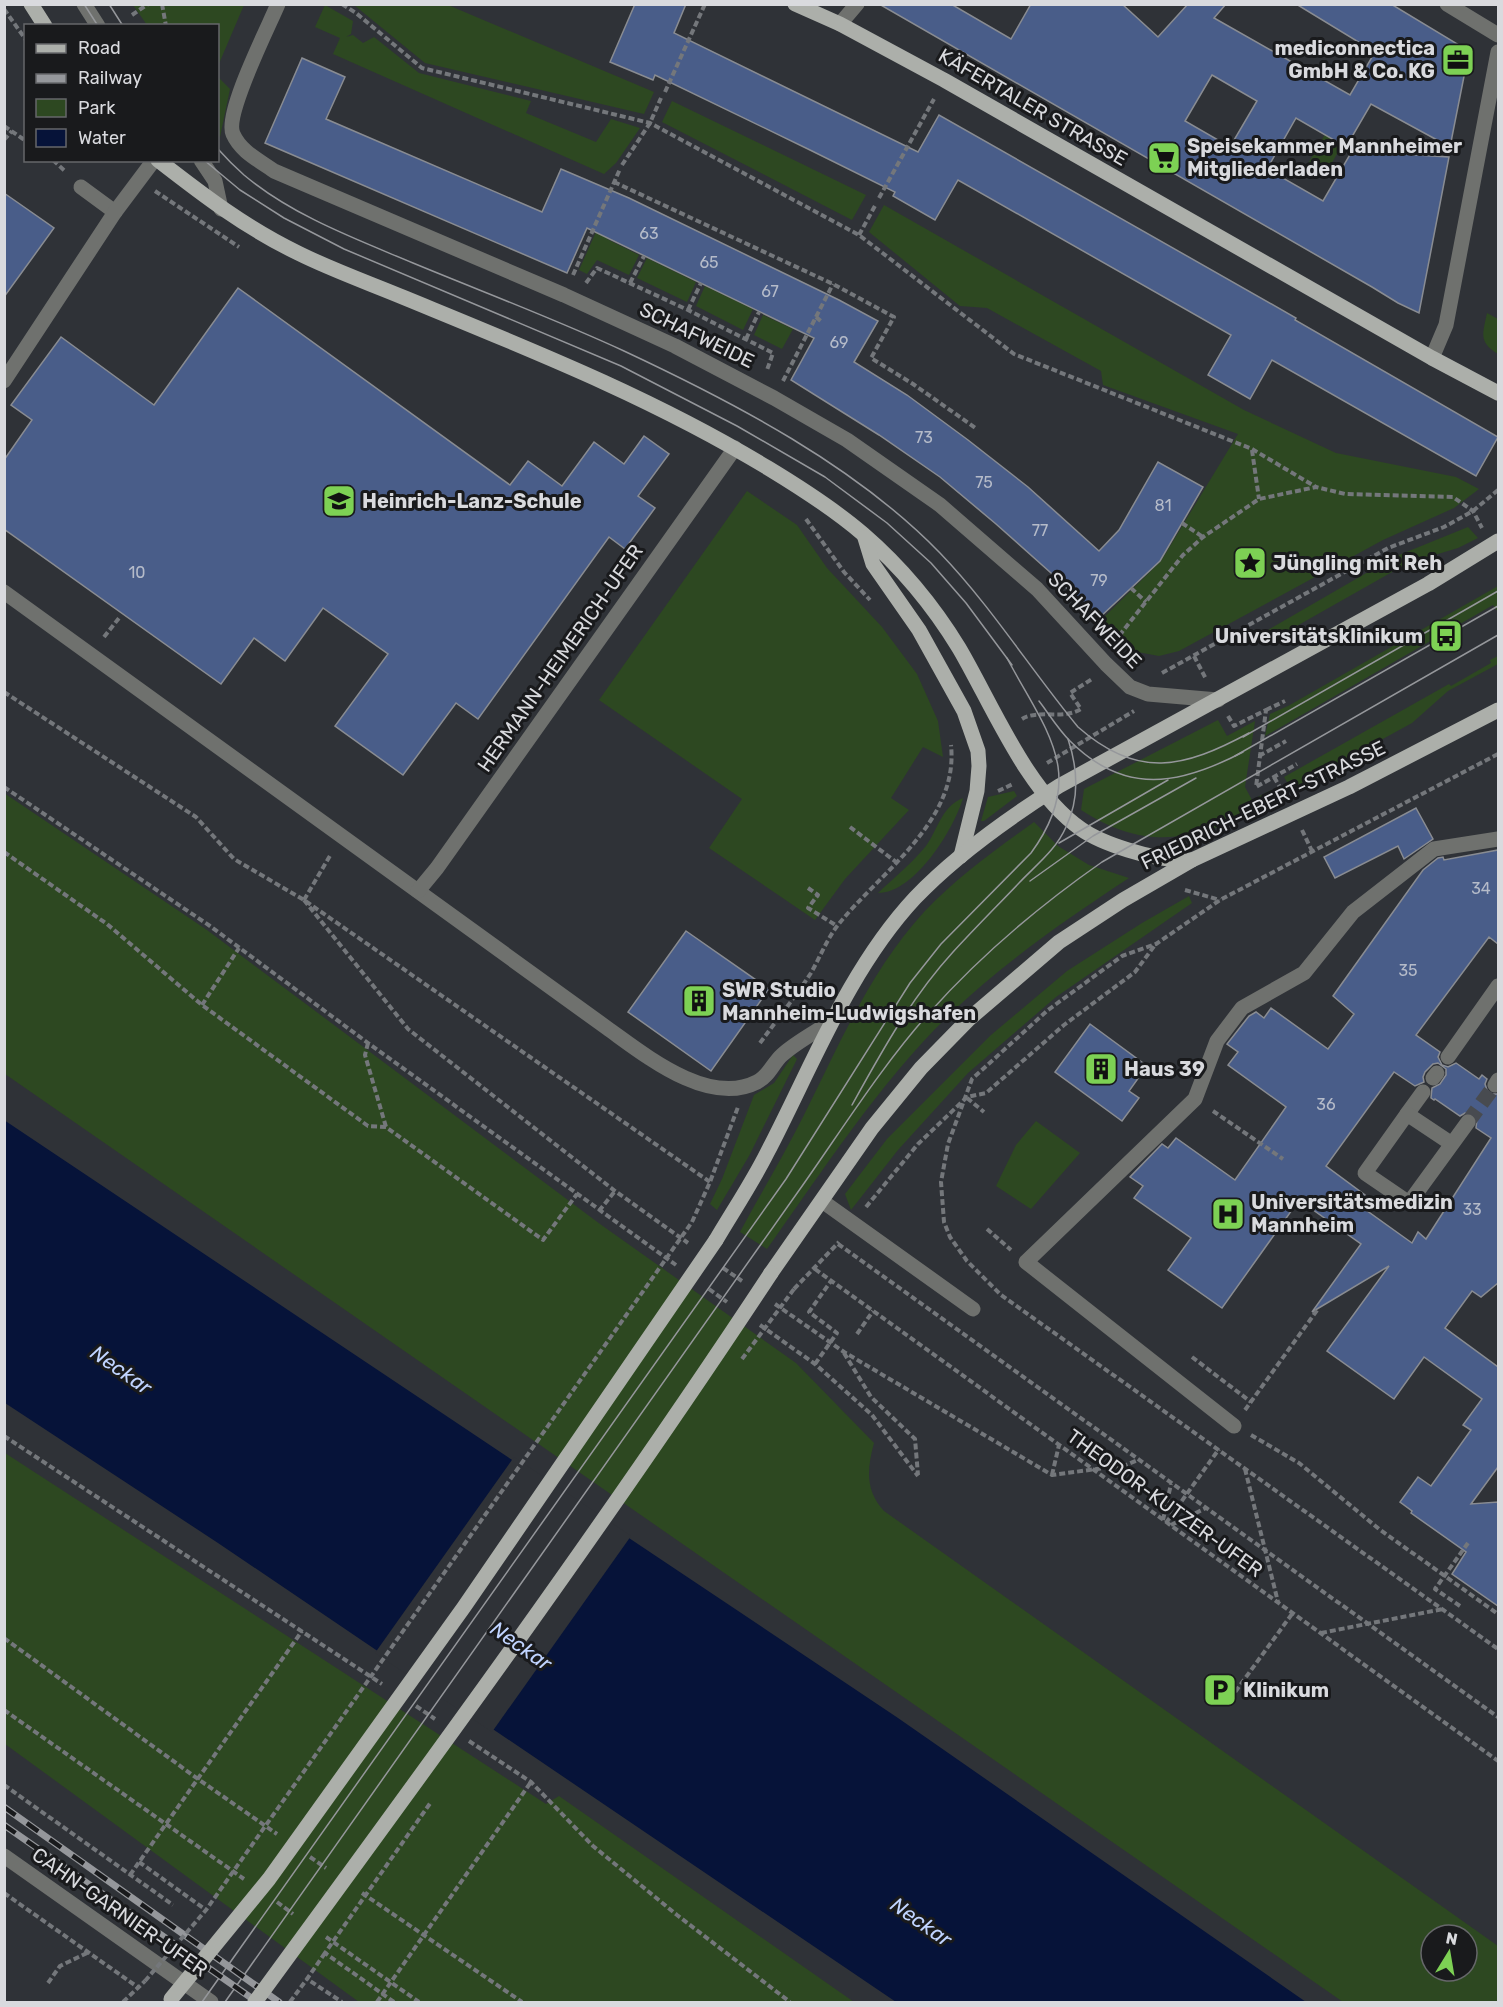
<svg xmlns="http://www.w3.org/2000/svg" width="1503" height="2007" font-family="Rubik,sans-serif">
	<rect width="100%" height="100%" fill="#2f3237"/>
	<g fill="#2d4821" fill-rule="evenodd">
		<path d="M133 5H244L218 66V26L147 25Z"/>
		<path d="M325 5 353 21 351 34 346 37 353 35 363 43 374 37 419 73 531 101 526 113 596 142 611 119 640 128 616 163 604 174 333 54 340 38 315 27Z"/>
		<path d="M354 5H448L654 92 644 114 425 63Z"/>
		<path d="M218 77 230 89 220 137 218 134Z"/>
		<path d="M672 101 866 195 852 220 662 122Z"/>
		<path d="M1335 117 1352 127 1324 177 1306 167Z"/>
		<path d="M608 205 620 211 607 239 639 255 629 275 597 260 587 274 579 270Z"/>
		<path d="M884 205 1244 410 1336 453 1456 477 1479 489 1454 508 1383 540 1179 651 1159 656 1132 651 1100 621 1161 561 1238 434 1103 385 1101 371 987 308 960 306 869 232Z"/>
		<path d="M647 258 696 282 687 302 637 278Z"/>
		<path d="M705 286 753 309 743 330 696 306Z"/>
		<path d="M1487 313 1498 319V354C1478 342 1483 333 1487 313Z"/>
		<path d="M763 315 793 329 782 349 754 335Z"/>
		<path d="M747 491 797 525 827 568 882 627 917 674 938 721 943 757 923 747 891 798 909 810 845 879 815 920 709 848 742 799 599 700Z"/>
		<path d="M1468 527 1478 538 1458 548 1408 563 1272 640 1268 630 1394 557Z"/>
		<path d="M1498 586V612L1493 605 1265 736 1270 714 1288 706Z"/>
		<path d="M1498 656V664L1448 691 1412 723 1328 769 1294 794 1284 777 1449 684 1451 686 1491 663 1490 660Z"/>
		<path d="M1218 720 1227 736 1255 721 1245 787 1252 800 1271 790 1277 804C1204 834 1155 858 1081 810L1084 789Z"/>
		<path d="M1014 791 1017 796 984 821H981L988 797Z"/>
		<path d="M4 793 207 930 600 1224 796 1363 874 1443C867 1469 865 1490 884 1511L1498 1946V2002H1343L5 1074ZM1431 1935H1467V1971H1431Z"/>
		<path d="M963 798C954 829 915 893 878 893 894 878 912 863 926 846 938 829 942 806 963 798Z"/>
		<path d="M1034 822 1058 846 1089 865 1129 878C1065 920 1003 963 948 1016 878 1085 824 1169 767 1249L740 1232C761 1193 784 1155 804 1115 839 1045 870 971 924 912 957 877 995 850 1034 822Z"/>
		<path d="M1189 896 1192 903 1056 997 968 1073 898 1150 851 1210 845 1194 887 1139 991 1035 1067 971 1142 923Z"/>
		<path d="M793 1055 797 1059 749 1156 717 1210 710 1204 722 1179 754 1095 774 1083Z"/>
		<path d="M1036 1121 1080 1153 1031 1209 996 1186 1016 1145Z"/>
		<path d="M5 1453 546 1804 559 1796 854 2002H359L5 1744Z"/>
	</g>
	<path fill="#061339" d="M4 1120 898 1718 1306 2002H896L218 1543 5 1403Z"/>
	<path fill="#2f3237" d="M514 1457 631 1536 492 1732 375 1653Z"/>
	<g fill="#495d89" stroke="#898c92" stroke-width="1.5" fill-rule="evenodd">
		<path d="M635 4H686L674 33 918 152 939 115 1296 318 1295 320 1498 437 1476 476 1272 360 1250 399 1208 375 1231 335 958 180 935 220 893 196 895 192 810 150 655 75 653 80 610 62Z"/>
		<path d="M879 4H951L1011 39 1031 4H1122L1158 37 1188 4H1226L1214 18 1350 95 1375 52 1296 4H1391L1469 51 1450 147 1371 104 1346 147 1296 118 1267 169 1323 201 1352 151 1449 157 1419 313 1398 303 1372 287ZM1212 75 1257 101 1230 147 1185 121Z"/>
		<path d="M302 58 345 77 326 119 542 212 561 169 629 198 839 300 878 321 854 362 907 395 968 440 1028 487 1099 551 1119 530 1158 462 1203 487 1160 561 1098 619 1051 573 996 524 940 477 879 435 791 380 814 338 587 228 567 273 265 143Z"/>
		<path d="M4 193 54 228 4 297Z"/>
		<path d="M238 288 510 485 528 461 562 486 594 442 624 464 644 436 669 454 638 496 655 508 625 549 609 537 478 719 456 703 403 775 335 726 388 654 323 608 285 661 254 638 221 684 4 529V460L32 420 11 405 61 337 154 405Z"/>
		<path d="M1416 808 1433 839 1404 859 1398 846 1335 878 1324 857Z"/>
		<path d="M1498 850V944L1489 937 1416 1035 1440 1052 1438 1057 1442 1065 1448 1067 1456 1063 1479 1079 1482 1075 1487 1079 1485 1084 1487 1090 1491 1094H1498V1283L1481 1297 1472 1291 1445 1328 1498 1367V1467L1471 1504 1498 1502V1606L1452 1574 1466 1552 1411 1513 1412 1511 1400 1502 1418 1477 1431 1486 1471 1430 1463 1425 1482 1399 1424 1357 1394 1399 1327 1351 1389 1266 1312 1312 1361 1244 1299 1200 1222 1308 1168 1270 1191 1238 1134 1198 1143 1186 1130 1177 1162 1144 1168 1148 1176 1138 1235 1180 1286 1107 1228 1065 1238 1052 1227 1044 1249 1016 1256 1012 1264 1018 1271 1008 1328 1049 1354 1014 1333 996 1423 870 1438 858 1443 857 1444 860ZM1438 1063 1446 1069V1075L1440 1084 1432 1088 1431 1098 1434 1100 1435 1099 1460 1116 1465 1113 1473 1114 1477 1119 1476 1128 1491 1138 1426 1239 1418 1232 1412 1243 1359 1205 1365 1195 1326 1166 1394 1072 1415 1086 1424 1082 1423 1077 1425 1072 1433 1064Z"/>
		<path d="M686 931 769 989 711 1071 628 1012Z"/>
		<path d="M1090 1024 1147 1066 1129 1091 1139 1098 1122 1121 1055 1072Z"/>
	</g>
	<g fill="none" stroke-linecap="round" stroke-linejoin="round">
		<path stroke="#484b50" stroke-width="15" stroke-dasharray="15 8" stroke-linecap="butt" d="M1468 1122 1495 1085"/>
		<g stroke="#74777b" stroke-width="4" stroke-dasharray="6 3" stroke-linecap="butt">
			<path d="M162 4 166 26"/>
			<path d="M342 4 356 13 422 68 650 123 859 235 1014 354 1252 449 1316 487"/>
			<path d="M4 9 26 40"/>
			<path d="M132 15 148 4"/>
			<path d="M665 92 705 4"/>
			<path d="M4 126 26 141"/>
			<path d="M4 140 12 131"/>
			<path d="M53 160 66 172"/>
			<path d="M622 165 650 123 661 98"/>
			<path d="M614 182 833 284 894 317 871 358 913 384 977 429"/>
			<path d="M155 191 239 247"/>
			<path d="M879 198 934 99"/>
			<path d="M859 235 876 204"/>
			<path d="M573 275 620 169"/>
			<path d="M586 283 597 268 688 310 773 353 767 370"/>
			<path d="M630 283 644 256"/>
			<path d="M688 310 701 283"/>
			<path d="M816 317 822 322"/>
			<path d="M746 339 759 312"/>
			<path d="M783 381 833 284"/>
			<path d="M1252 450 1259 499"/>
			<path d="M806 519 844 572 870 600"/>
			<path d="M1182 523 1203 537"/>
			<path d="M1131 588 1146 602"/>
			<path d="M104 637 119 618"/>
			<path d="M1116 644 1122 632 1183 555 1203 537 1259 499 1316 487 1345 494 1453 497 1473 511 1482 528"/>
			<path d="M1194 656 1206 679"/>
			<path d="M1162 673 1388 548 1444 527 1473 511 1498 490"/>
			<path d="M4 692 196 817 234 859 304 900 710 1182"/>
			<path d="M1266 710 1285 701"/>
			<path d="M1228 716 1234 726 1266 710 1256 787 1297 764"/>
			<path d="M1022 719C1038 709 1064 720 1081 709L1070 693 1092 679"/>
			<path d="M1498 754 1220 900 1156 944 1122 956 1048 1010 972 1079 948 1144 941 1182 944 1222 950 1237 967 1261 1001 1295 1498 1649"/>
			<path d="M1259 756 1286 741"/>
			<path d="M1047 763 1134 711"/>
			<path d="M1274 777 1284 794"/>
			<path d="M4 787 210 926 368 1043 676 1265"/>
			<path d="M998 791 1013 784"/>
			<path d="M850 827 896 862"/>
			<path d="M1302 830 1312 851"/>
			<path d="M4 852 107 924 202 1005 368 1126 386 1127 543 1240 577 1194"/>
			<path d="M808 888 818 895 808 908 837 926"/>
			<path d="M1185 890 1220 900"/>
			<path d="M304 900 408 1029 615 1191 688 1243"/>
			<path d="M304 900 331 854"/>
			<path d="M202 1005 239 948"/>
			<path d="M368 1043 365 1055 386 1127"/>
			<path d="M760 1043C777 1020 795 997 811 973 820 957 827 939 838 925 880 872 959 822 951 745"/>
			<path d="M967 1098 984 1112"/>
			<path d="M1213 1111 1283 1159"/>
			<path d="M866 1207 918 1144 967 1097 986 1093 1064 1025 1135 972 1155 945"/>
			<path d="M599 1211 615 1191"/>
			<path d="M692 1222 710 1182 738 1107"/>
			<path d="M987 1229 1011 1250"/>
			<path d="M838 1244 1498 1717"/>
			<path d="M723 1268 742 1281"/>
			<path d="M815 1269 1498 1761"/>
			<path d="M709 1289 727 1302"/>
			<path d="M794 1289 839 1242"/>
			<path d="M775 1304 844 1352 1052 1475 1126 1465 1138 1460"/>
			<path d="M760 1325 815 1364 872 1415 918 1476"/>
			<path d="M857 1334 873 1311"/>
			<path d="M844 1353 871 1397 915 1439 918 1475"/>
			<path d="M1192 1357 1251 1402"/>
			<path d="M815 1364 837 1333 809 1312 831 1281"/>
			<path d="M1245 1410 1318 1309"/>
			<path d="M1251 1435 1299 1463 1379 1529 1498 1614"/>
			<path d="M4 1436 382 1684"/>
			<path d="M1245 1469 1278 1602"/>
			<path d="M1052 1475 1059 1445"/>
			<path d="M1163 1520 1171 1484"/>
			<path d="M1166 1523 1219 1449"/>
			<path d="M1171 1525 1206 1508"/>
			<path d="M1460 1606 1435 1589 1468 1543"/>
			<path d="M1321 1633 1443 1609"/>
			<path d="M4 1638 198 1779 277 1834"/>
			<path d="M1230 1699 1292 1614"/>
			<path d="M416 1706 435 1719"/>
			<path d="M4 1710 244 1879"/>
			<path d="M469 1741 531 1782 593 1846 677 1915 790 2002"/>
			<path d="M4 1785 173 1905"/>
			<path d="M310 1857 326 1868"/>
			<path d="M139 1862 206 1910"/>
			<path d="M130 1875 302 1631"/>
			<path d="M4 1893 139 1988"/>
			<path d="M362 1893 522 2002"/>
			<path d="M277 1902 293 1914"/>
			<path d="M326 1937 419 2002"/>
			<path d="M325 1953 307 1979 342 2002"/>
			<path d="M48 1983 60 1966 89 1952"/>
			<path d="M123 2002 145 1981"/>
			<path d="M377 2002 531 1782"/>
		</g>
		<g stroke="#6f716e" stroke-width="15">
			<path d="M84 4 98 26"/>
			<path d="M278 4C268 28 224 114 233 134 241 152 259 160 274 171L564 295 675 346 774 398 847 440 940 505 1037 589 1106 664 1130 687 1148 694 1218 700"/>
			<path d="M1447 4 1498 35"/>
			<path d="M840 24 857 4"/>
			<path d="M201 160 215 181 221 209"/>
			<path d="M81 187 115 212"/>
			<path d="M1432 358 1446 325 1498 52"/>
			<path d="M4 381 115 212 154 160"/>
			<path d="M4 592 607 1028C645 1055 708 1107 757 1082 769 1076 773 1063 782 1055 796 1042 816 1032 832 1021"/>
			<path d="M418 891 437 868 735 448"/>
			<path d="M1448 1057 1498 986"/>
			<path d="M1433 1078 1437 1073"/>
			<path d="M1495 1085 1498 1080"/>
			<path d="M1407 1114 1423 1092"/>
			<path d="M1452 1144 1407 1114 1365 1173 1409 1203 1468 1122"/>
			<path d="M822 1201 973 1309"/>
			<path d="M1234 1426 1026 1262 1195 1099 1217 1041 1242 1008 1304 973 1353 912 1434 849 1498 839"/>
			<path d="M4 1856 211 2002"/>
		</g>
		<g stroke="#acafaa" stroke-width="15">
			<path d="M31 4 45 26"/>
			<path d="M795 4 840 24 944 80 1432 358 1498 393"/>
			<path d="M158 160C203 195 246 228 298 253 332 270 369 283 405 298 529 349 653 398 768 468 801 488 834 509 863 534 900 566 934 607 959 648 992 704 1027 792 1081 829 1095 839 1112 845 1128 850 1150 857 1169 861 1192 860"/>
			<path d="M865 538 873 564 919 630 964 711 978 751 979 766 977 791 961 856"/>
			<path d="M716 1240C733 1211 752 1183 767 1153 812 1067 848 970 915 898 955 856 1010 817 1059 786L1428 584 1498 541"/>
			<path d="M771 1273 872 1128 921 1068 969 1019 1059 942 1123 900 1192 860 1349 787 1498 710"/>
		</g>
		<g stroke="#95979b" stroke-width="1.5">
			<path d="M84 4 98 26"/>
			<path d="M109 4 123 26"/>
			<path d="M218 149C226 158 235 167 244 175 293 216 356 239 413 263 483 292 555 319 624 351 733 402 856 466 940 553 991 606 1031 670 1078 727 1138 780 1184 768 1249 733"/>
			<path d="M204 160 240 190 284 218 344 249 621 366 737 426 825 477 887 523 931 563 966 603 1012 665"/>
			<path d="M1039 701C1049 714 1058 729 1070 741 1125 796 1180 785 1243 752"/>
			<path d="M1243 737 1498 591"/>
			<path d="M1235 756 1498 606"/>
			<path d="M1059 843 1168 780"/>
			<path d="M1030 881 1093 836 1196 778"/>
			<path d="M852 1105C882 1051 911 998 953 952 974 929 997 906 1019 883 1036 865 1056 850 1066 827 1080 798 1078 769 1068 739"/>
			<path d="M202 2002 786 1179 910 983 941 944 1031 853C1089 774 1045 730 1007 658"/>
			<path d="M225 2002 800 1189C841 1131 883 1064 930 1012 982 954 1039 906 1102 862L1498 635"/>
		</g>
		<g stroke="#95979b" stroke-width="7">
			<g id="rail">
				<path d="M4 1807 279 2002"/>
				<path d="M4 1825 257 2002"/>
			</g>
		</g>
		<use href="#rail" stroke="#191a1c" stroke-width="4.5" stroke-dasharray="14" stroke-linecap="butt"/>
		<g stroke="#74777b" stroke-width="4" stroke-dasharray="6 3" stroke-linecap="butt">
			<path d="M742 1359 794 1289"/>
			<path d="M145 1981 206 1910 692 1222"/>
			<path d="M290 2002 307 1979"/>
			<path d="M394 2002 325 1953 431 1802"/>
		</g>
		<g stroke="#acafaa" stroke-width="15">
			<path d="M171 1999 269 1879 464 1607 716 1240"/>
			<path d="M255 2002C431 1762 607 1522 771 1273"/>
		</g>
	</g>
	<defs>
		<g id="office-square" transform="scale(1.725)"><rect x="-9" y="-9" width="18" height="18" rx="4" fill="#7dd154" stroke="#191a1c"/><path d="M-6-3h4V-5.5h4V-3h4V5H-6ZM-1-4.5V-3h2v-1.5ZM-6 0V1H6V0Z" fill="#111"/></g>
		<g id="supermarket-square" transform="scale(1.725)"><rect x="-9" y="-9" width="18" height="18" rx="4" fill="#7dd154" stroke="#191a1c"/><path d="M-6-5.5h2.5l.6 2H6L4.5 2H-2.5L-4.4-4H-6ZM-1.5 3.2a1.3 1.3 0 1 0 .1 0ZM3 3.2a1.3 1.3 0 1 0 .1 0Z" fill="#111"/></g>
		<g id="school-square" transform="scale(1.725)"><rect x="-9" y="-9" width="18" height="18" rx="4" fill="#7dd154" stroke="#191a1c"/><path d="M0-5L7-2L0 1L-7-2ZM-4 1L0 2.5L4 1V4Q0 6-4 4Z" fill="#111"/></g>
		<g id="sight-square" transform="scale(1.725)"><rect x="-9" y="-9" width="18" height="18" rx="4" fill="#7dd154" stroke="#191a1c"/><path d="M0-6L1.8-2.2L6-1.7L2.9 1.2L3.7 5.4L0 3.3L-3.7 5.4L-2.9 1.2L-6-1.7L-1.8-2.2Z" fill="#111"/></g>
		<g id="bus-square" transform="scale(1.725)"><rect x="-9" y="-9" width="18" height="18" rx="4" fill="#7dd154" stroke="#191a1c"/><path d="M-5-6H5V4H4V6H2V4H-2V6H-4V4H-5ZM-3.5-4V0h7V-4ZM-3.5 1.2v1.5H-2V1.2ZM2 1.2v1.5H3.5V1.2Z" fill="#111"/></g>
		<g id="building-square" transform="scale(1.725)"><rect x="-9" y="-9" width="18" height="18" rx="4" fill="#7dd154" stroke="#191a1c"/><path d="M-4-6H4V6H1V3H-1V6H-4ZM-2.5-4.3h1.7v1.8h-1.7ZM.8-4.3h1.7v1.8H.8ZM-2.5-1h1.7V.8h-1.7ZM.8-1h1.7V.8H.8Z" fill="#111"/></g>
		<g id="hospital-square" transform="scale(1.725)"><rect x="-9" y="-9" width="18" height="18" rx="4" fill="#7dd154" stroke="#191a1c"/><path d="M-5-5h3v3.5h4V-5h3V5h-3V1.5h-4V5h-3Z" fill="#111"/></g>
		<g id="parking-square" transform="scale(1.725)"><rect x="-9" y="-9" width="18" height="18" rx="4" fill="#7dd154" stroke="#191a1c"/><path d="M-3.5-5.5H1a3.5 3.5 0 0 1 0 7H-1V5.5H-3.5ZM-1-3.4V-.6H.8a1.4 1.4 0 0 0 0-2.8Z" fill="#111"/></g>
	</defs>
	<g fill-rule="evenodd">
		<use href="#office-square" x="1458" y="60"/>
		<use href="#supermarket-square" x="1164" y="158"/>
		<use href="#school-square" x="339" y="501"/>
		<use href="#sight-square" x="1250" y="563"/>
		<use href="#bus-square" x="1446" y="636"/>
		<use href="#building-square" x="699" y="1001"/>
		<use href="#building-square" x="1101" y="1069"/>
		<use href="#hospital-square" x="1228" y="1214"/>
		<use href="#parking-square" x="1220" y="1690"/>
	</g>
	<g text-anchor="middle" stroke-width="6" stroke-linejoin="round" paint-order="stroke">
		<g font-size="16" fill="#b5bbc9">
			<text x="649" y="239">63</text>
			<text x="709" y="268">65</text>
			<text x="770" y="297">67</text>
			<text x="839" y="348">69</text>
			<text x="924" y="443">73</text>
			<text x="984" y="488">75</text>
			<text x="1163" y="511">81</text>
			<text x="1040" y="536">77</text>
			<text x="137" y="578">10</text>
			<text x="1099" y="586">79</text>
			<text x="1481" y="894">34</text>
			<text x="1408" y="976">35</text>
			<text x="1326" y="1110">36</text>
			<text x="1472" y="1215">33</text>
		</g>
		<g font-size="20" font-weight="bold" fill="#d9dade" stroke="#191a1c" text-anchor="start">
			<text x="1435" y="55" text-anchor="end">mediconnectica<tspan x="1435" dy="23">GmbH &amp; Co. KG</tspan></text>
			<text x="1187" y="153">Speisekammer Mannheimer<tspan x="1187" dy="23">Mitgliederladen</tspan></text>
			<text x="362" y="508">Heinrich-Lanz-Schule</text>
			<text x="1273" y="570">Jüngling mit Reh</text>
			<text x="1423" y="643" text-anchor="end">Universitätsklinikum</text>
			<text x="722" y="997">SWR Studio<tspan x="722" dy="23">Mannheim-Ludwigshafen</tspan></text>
			<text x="1124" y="1076">Haus 39</text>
			<text x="1251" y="1209">Universitätsmedizin<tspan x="1251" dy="23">Mannheim</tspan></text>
			<text x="1243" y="1697">Klinikum</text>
		</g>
		<g font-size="20" fill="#d9dade" stroke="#191a1c">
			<text transform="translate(1033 107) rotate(30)" y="7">KÄFERTALER STRASSE</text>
			<text transform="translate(697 335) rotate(26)" y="7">SCHAFWEIDE</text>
			<text transform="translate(1095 620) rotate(46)" y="7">SCHAFWEIDE</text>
			<text transform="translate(560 658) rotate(-55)" y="7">HERMANN-HEIMERICH-UFER</text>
			<text transform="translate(1263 805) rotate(-26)" y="7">FRIEDRICH-EBERT-STRASSE</text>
			<text transform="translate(1165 1503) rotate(36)" y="7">THEODOR-KUTZER-UFER</text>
			<text transform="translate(120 1912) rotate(35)" y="7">CAHN-GARNIER-UFER</text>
		</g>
		<g font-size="21" font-style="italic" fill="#c0d4ff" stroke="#191a1c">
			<text transform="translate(121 1370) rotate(35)" y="7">Neckar</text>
			<text transform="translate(521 1646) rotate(35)" y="7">Neckar</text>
			<text transform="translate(921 1922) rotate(35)" y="7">Neckar</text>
		</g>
	</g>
	<rect width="1503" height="2007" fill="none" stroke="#d9dade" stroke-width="12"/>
	<rect x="24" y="24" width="195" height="138" fill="#191a1c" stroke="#66676a" stroke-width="1.5"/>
	<rect x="36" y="44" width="30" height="9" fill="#acafaa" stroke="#66676a" stroke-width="1.5"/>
	<text x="78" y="54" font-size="18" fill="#d9dade">Road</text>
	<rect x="36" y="74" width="30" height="9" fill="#95979b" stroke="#66676a" stroke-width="1.5"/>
	<text x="78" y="84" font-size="18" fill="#d9dade">Railway</text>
	<rect x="36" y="99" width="30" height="18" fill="#2d4821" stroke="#66676a" stroke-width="1.5"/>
	<text x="78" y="114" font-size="18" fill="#d9dade">Park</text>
	<rect x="36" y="129" width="30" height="18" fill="#061339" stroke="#66676a" stroke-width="1.5"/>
	<text x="78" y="144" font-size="18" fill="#d9dade">Water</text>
	<g transform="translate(1449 1953) rotate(11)"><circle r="28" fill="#191a1c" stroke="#66676a" stroke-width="1.5"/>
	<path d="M0-4.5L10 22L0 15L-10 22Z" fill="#7dd154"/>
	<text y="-9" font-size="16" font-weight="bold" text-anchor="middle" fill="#d9dade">N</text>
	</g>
</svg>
